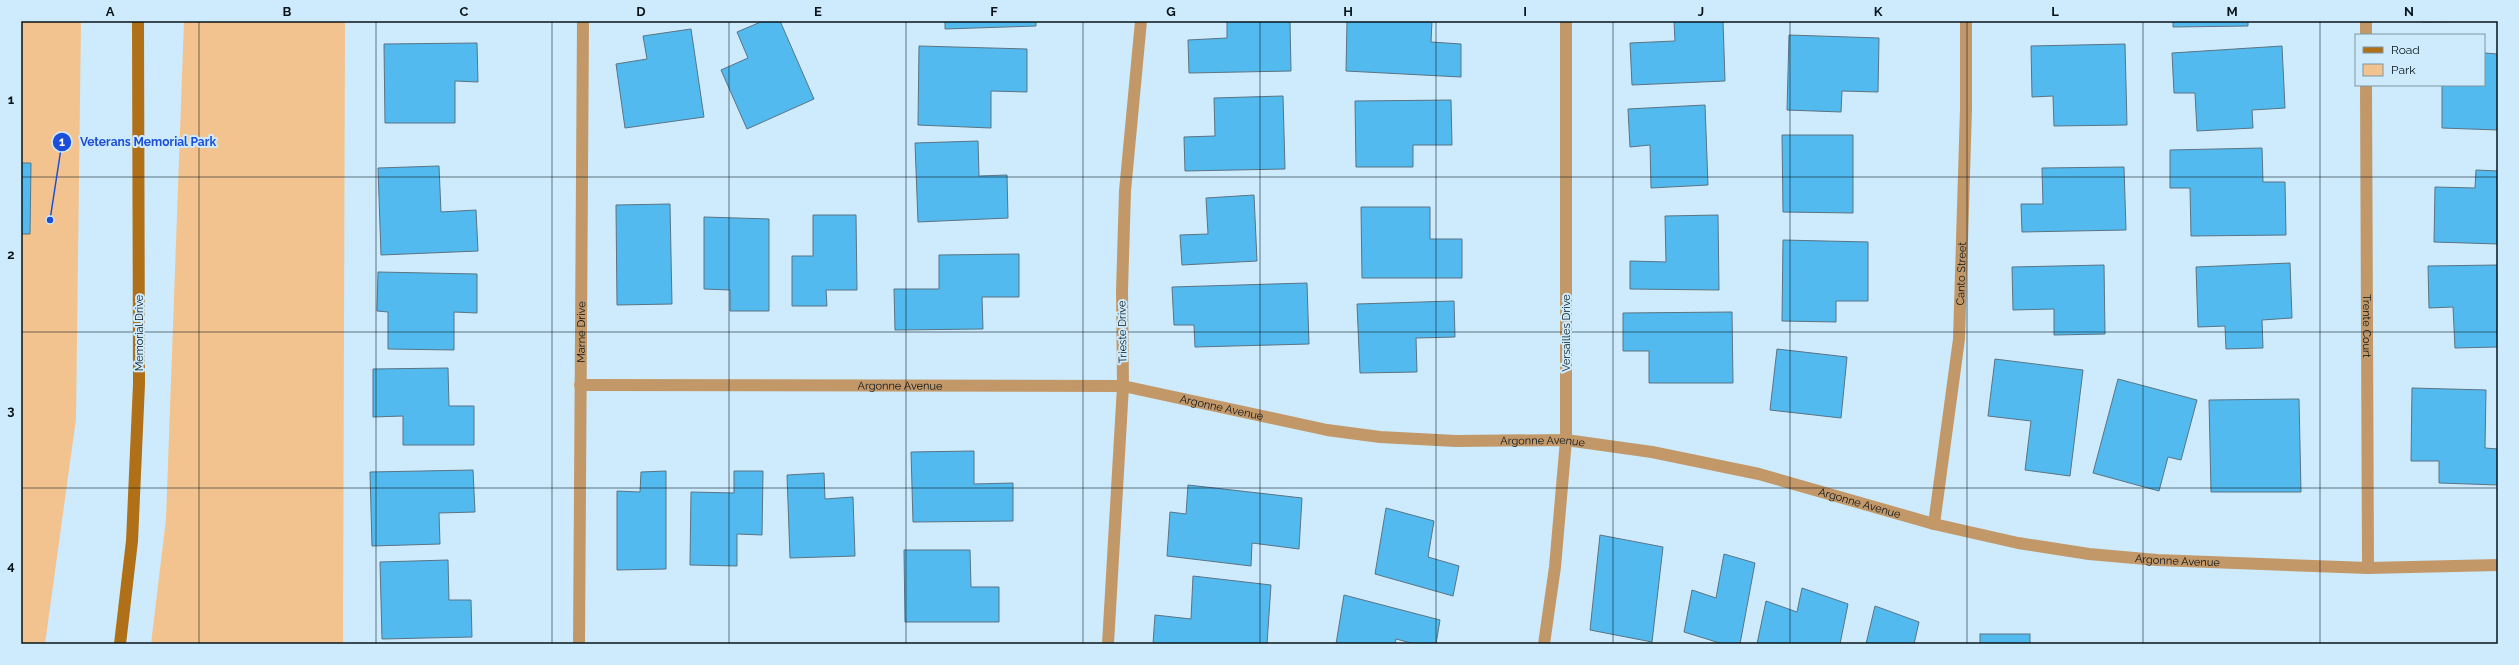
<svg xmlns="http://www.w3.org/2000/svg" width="2519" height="665" font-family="Raleway,sans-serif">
	<rect width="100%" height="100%" fill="#cdebfc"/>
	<g fill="#f3c38f">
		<path d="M21 21H81L76 419 45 644H21Z"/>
		<path d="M184 21H345L343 644H151L166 519Z"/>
	</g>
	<g fill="#52baee" stroke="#5a7484">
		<path d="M763 21H780L814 99 747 129 721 70 748 58 737 32Z"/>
		<path d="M945 21H1036V26L945 29Z"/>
		<path d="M1227 21H1290L1291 71 1189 73 1188 40 1227 38Z"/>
		<path d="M1347 21H1432L1431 42 1461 44V77L1346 71Z"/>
		<path d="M1674 21H1723L1725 81 1632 85 1630 43 1675 41Z"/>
		<path d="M2173 21H2248V26L2173 27Z"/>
		<path d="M2422 21H2485L2422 22Z"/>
		<path d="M691 29 704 117 625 128 616 64 647 59 643 36Z"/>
		<path d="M1789 35 1879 38 1878 92 1842 91 1841 112 1787 110Z"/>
		<path d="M477 43 478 82 455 81V123H385L384 44Z"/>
		<path d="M2125 44 2127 125 2054 126 2053 96 2032 97 2031 46Z"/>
		<path d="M919 46 1027 49V92L991 91V128L918 125Z"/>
		<path d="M2282 46 2285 108 2252 110 2253 128 2197 131 2195 93H2174L2172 53Z"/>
		<path d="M2484 53 2498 54V130L2442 128V85H2484Z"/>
		<path d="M1283 96 1285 169 1185 171 1184 137 1215 136 1214 98Z"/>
		<path d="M1451 100 1452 145H1413V167H1356L1355 101Z"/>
		<path d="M1705 105 1708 185 1651 188 1650 145 1630 147 1628 109Z"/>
		<path d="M1782 135H1853V213L1783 212Z"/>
		<path d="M978 141 979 176 1007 175 1008 218 918 222 915 143Z"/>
		<path d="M2262 148 2263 182H2285L2286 235 2191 236 2190 188H2170V150Z"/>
		<path d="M21 163H31L30 234H21Z"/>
		<path d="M439 166 441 212 476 210 478 251 381 255 378 168Z"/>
		<path d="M2124 167 2126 230 2022 232 2021 204H2043L2042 168Z"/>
		<path d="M2476 170 2498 171V244L2434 242 2435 187 2475 188Z"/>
		<path d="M1254 195 1257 261 1182 265 1180 235 1208 234 1206 198Z"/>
		<path d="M670 204 672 304 617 305 616 205Z"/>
		<path d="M1361 207H1430V239H1462V278H1362Z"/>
		<path d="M813 215H856L857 290H826L827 306H792V256H813Z"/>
		<path d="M1718 215 1719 290 1630 289V261L1666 262 1665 216Z"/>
		<path d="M704 217 769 219V311H730V290L704 289Z"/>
		<path d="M1783 240 1868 242V301H1836V322L1782 321Z"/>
		<path d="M1019 254V297H982L983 329 895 330 894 289H939V255Z"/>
		<path d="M2290 263 2292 318 2262 320 2263 348 2226 349 2225 326 2198 327 2196 267Z"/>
		<path d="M2104 265 2105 334 2054 335V309L2013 310 2012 267Z"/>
		<path d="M2498 265V347L2455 348 2453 307 2429 308 2428 266Z"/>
		<path d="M378 272 477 274V313L454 312V350L388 349V312L377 311Z"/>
		<path d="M1307 283 1309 344 1195 347 1194 325H1174L1172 287Z"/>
		<path d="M1454 301 1455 337 1416 338 1417 372 1360 373 1357 304Z"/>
		<path d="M1732 312 1733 383H1649V351H1623V313Z"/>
		<path d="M1777 349 1847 357 1841 418 1770 410Z"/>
		<path d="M1995 359 2083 370 2070 476 2025 470 2031 421 1988 416Z"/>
		<path d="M448 368 449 406H474V445H403V416L373 417V369Z"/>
		<path d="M2118 379 2197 400 2181 460 2168 457 2159 491 2093 473Z"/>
		<path d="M2412 388 2486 390 2485 448 2498 449V485L2439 483V461H2411Z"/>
		<path d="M2299 399 2301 492H2211L2209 400Z"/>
		<path d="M974 451V484L1013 483V521L913 522 911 452Z"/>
		<path d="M473 470 475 512 439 513 440 544 372 546 370 472Z"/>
		<path d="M666 471V569L617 570V491L640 492 641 472Z"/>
		<path d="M734 471H763L762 535 737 534V566L690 565 691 492 734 493Z"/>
		<path d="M824 473 825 499 853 497 855 556 790 558 787 475Z"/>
		<path d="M1188 485 1302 498 1299 549 1252 543 1251 566 1167 556 1170 512 1186 514Z"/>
		<path d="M1386 508 1434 521 1428 557 1459 566 1453 596 1375 574Z"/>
		<path d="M1600 535 1663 547 1652 642 1590 630Z"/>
		<path d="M904 550H970L971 587H999V622H905Z"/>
		<path d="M1724 554 1755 563 1740 644H1723L1684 632 1692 590 1716 598Z"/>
		<path d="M448 560 449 600H471L472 637 382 639 380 562Z"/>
		<path d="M1193 576 1271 585 1267 644H1153L1155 615 1191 619Z"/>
		<path d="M1802 588 1848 604 1840 644H1757L1766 601 1797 612Z"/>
		<path d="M1344 595 1440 620 1436 644H1415L1396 639 1395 644H1336Z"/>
		<path d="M1875 606 1919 622 1914 644H1866Z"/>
		<rect x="1980" y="634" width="50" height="10"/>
	</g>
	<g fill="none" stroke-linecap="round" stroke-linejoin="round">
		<g stroke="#c39869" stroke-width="12">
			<path d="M2366 21V35"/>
			<path id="s1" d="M2366 85 2368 568"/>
			<path id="s2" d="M580 385 1123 386 1327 430 1380 437 1456 441 1566 440 1652 452 1759 474 1934 524 2018 543 2089 554 2157 560 2368 568 2498 565"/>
			<path id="s3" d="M1934 524 1959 339 1966 109V21"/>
			<path id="s4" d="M579 644 583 21"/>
			<path d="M1108 644 1123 386 1122 291 1125 191 1141 21"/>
			<path d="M1544 644 1555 567 1566 440V21"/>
		</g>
		<path stroke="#af7018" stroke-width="12" d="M120 644 132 541 139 384 138 21"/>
	</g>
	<path fill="none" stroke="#09141a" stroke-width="1" stroke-opacity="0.55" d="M199 21V644M376 21V644M552 21V644M729 21V644M906 21V644M1083 21V644M1260 21V644M1436 21V644M1613 21V644M1790 21V644M1967 21V644M2143 21V644M2320 21V644M21 177H2498M21 332H2498M21 488H2498"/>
	<g text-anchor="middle" stroke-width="4" stroke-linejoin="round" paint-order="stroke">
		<g font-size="11" fill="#09141a" stroke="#cdebfc">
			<text dy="4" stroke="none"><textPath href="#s3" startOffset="252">Canto Street</textPath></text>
			<text dy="4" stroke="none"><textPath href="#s1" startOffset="241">Trente Court</textPath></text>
			<text dy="4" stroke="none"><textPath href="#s4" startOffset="312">Marne Drive</textPath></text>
			<text transform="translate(1122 332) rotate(-91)" y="4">Trieste Drive</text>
			<text transform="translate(139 333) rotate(-90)" y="4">Memorial Drive</text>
			<text transform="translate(1566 333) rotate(-90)" y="4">Versailles Drive</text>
			<text dy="4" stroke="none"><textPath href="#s2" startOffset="320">Argonne Avenue</textPath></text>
			<text dy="4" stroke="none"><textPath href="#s2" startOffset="644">Argonne Avenue</textPath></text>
			<text dy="4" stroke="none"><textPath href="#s2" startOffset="968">Argonne Avenue</textPath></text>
			<text dy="4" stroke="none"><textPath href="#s2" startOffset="1292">Argonne Avenue</textPath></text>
			<text dy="4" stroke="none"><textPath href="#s2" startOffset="1616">Argonne Avenue</textPath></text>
		</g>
	</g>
	<path fill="none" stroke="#1d4ed8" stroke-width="1.5" d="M50 220L62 142"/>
	<g fill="#1d4ed8" stroke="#cdebfc" stroke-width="1.5">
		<circle cx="50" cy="220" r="4"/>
		<circle cx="62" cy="142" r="10"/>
	</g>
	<g font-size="12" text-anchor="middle" font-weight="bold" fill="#fff">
		<text x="62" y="146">1</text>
	</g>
	<g font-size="12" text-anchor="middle" font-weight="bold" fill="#1d4ed8" stroke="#cdebfc" stroke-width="4" stroke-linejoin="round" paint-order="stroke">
		<text x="148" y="146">Veterans Memorial Park</text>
	</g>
	<rect width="2519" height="665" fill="none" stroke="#cdebfc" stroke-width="44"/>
	<rect x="2355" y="34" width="130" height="52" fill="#cdebfc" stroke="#7f95a2"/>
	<rect x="2363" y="47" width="20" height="6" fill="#af7018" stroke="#7f95a2"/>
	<text x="2391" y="54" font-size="12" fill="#09141a">Road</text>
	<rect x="2363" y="64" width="20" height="12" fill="#f3c38f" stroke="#7f95a2"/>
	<text x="2391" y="74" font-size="12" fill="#09141a">Park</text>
	<rect x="22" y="22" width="2475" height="621" fill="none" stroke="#09141a" stroke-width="1.5"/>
	<g font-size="13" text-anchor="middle" font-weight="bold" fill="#09141a">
		<text x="110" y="16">A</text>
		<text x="287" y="16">B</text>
		<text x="464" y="16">C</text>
		<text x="641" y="16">D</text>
		<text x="818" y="16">E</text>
		<text x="994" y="16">F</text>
		<text x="1171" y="16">G</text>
		<text x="1348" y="16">H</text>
		<text x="1525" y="16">I</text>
		<text x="1701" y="16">J</text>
		<text x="1878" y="16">K</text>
		<text x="2055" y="16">L</text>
		<text x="2232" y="16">M</text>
		<text x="2409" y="16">N</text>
		<text x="11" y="104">1</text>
		<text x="11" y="259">2</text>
		<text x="11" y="415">3</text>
		<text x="11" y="570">4</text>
	</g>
</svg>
